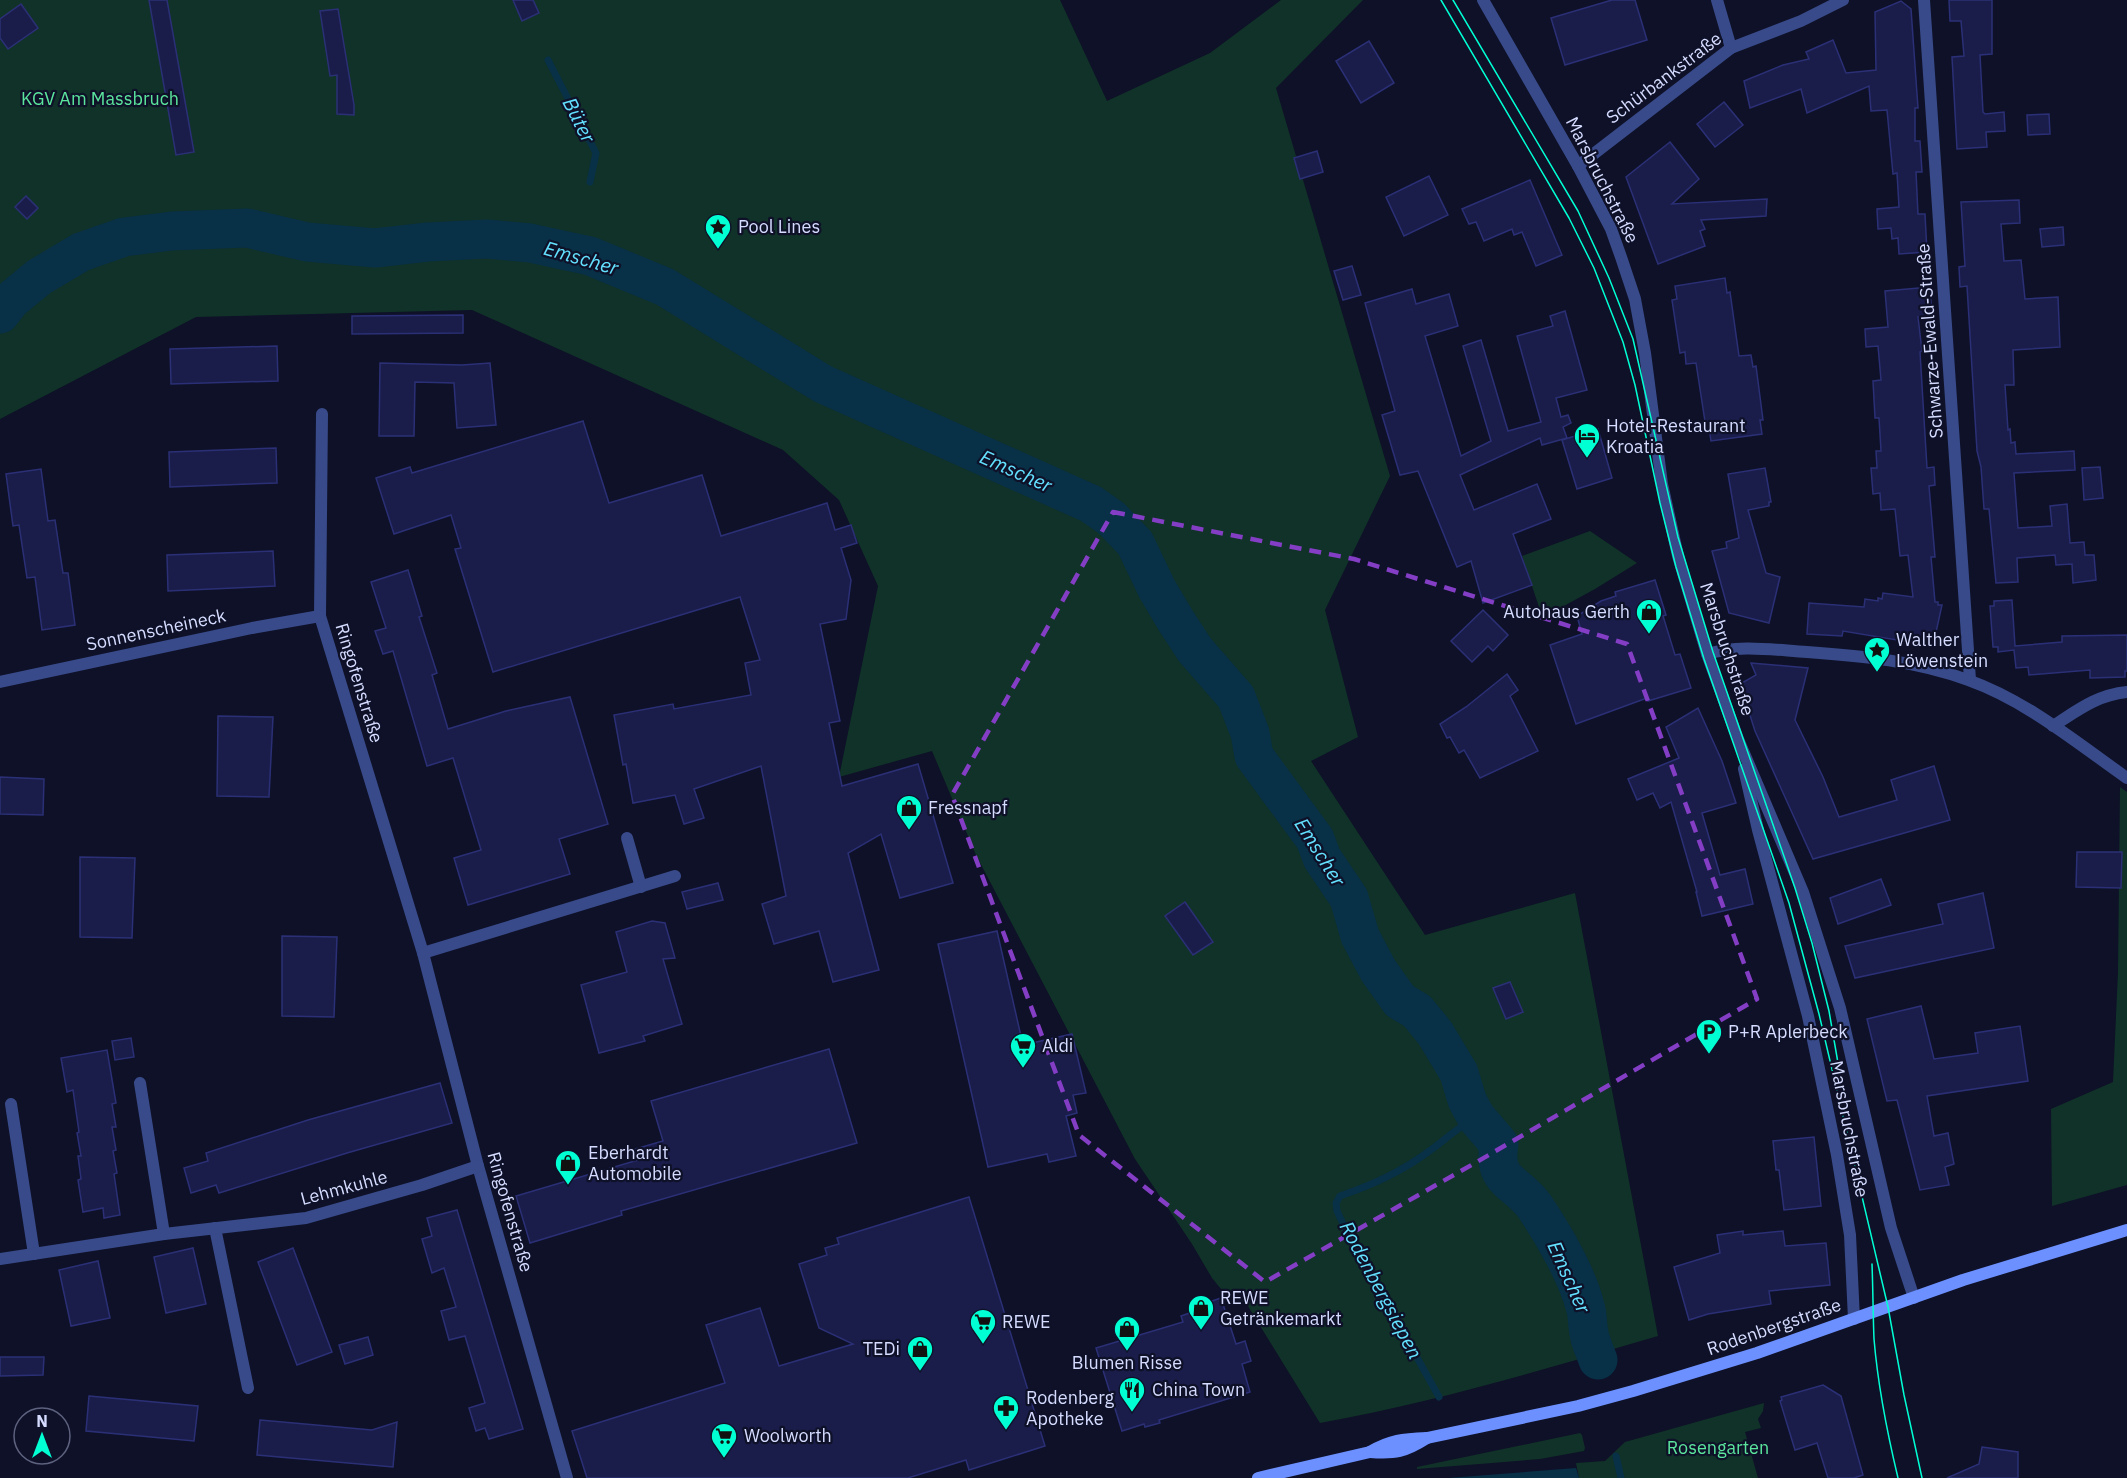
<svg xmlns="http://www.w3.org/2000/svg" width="2127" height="1478" font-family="'IBM Plex Sans',sans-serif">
	<rect width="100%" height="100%" fill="#0e1128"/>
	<g fill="#113228">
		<path d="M0 0H1060L1107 101 1210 53 1281 0H1363L1276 88 1390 476 1325 610 1358 737 1311 761 1425 935 1575 893 1658 1336C1546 1369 1435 1402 1320 1423L1246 1303 1235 1306 1212 1278 1192 1244 1135 1159 976 855 932 751 839 777 878 586 839 500 783 450 472 310 196 317 0 419Z"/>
		<path d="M1590 531 1637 563 1595 589 1562 607 1547 612 1539 607 1522 556Z"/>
		<path d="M2120 787 2127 792V1185L2052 1206 2051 1109 2113 1082 2118 972Z"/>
		<path d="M1764 1403 1763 1411 1758 1419 1761 1428 1745 1432 1758 1478H1579L1576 1463 1605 1461 1625 1442Z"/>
		<path d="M1580 1433 1582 1435 1585 1448 1584 1451 1540 1459 1417 1469V1467Z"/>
	</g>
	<path fill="#083047" d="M1576 1468 1579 1478H1448Z"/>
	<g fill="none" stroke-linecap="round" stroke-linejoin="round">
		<g stroke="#083047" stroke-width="7">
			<path d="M548 60 596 153 590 182"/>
			<path d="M575 253 580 241"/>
			<path d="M1439 1397 1347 1232 1337 1211 1336 1203 1340 1196C1384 1181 1414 1165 1450 1135 1459 1128 1467 1124 1474 1114"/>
			<path d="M1616 1456 1621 1478"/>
		</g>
		<path stroke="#083047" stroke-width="39" d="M0 314 10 301 39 277 81 252 124 237 172 231 247 228 307 242 375 248 428 242 487 239 530 243 590 256 665 287 823 384 1091 504 1111 518 1135 543 1157 589 1176 621 1195 650 1236 697 1250 733 1254 756 1315 839 1322 858 1349 898 1360 936 1378 970 1400 1001 1417 1011 1435 1033 1459 1073 1467 1100 1476 1117 1499 1144C1492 1183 1517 1181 1535 1207 1553 1234 1577 1275 1585 1306 1588 1315 1587 1324 1589 1333 1590 1342 1595 1351 1598 1360"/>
	</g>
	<g fill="#1a1d4a" stroke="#2b3076" stroke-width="1.5">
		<path d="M149 0H167L194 152 176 155Z"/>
		<path d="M513 0H533L539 13 522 21Z"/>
		<path d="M1612 0H1635L1647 40 1565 65 1551 18Z"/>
		<path d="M1949 0H1992V54L1980 55 1983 112 1985 114 2004 112 2005 131 1986 132 1987 147 1957 149 1952 57 1964 56 1961 21H1950Z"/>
		<path d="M1901 1 1911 9 1918 108H1915V141H1920L1922 172H1916L1918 214H1925L1927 252 1899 254 1898 238 1892 239 1891 228 1878 229 1877 209 1899 207 1897 173 1893 174 1887 110 1871 111 1869 86 1807 113 1801 89 1750 108 1744 81 1783 65 1809 59 1806 52 1833 40 1846 73 1876 70 1875 12Z"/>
		<path d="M21 4 38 28 8 49 0 38V19Z"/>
		<path d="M338 9 354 105V115L337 114V75L330 76 320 11Z"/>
		<path d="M1369 41 1394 83 1361 103 1336 61Z"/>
		<path d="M1724 102 1743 125 1715 147 1697 124Z"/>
		<path d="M2049 114 2050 134 2028 135 2027 115Z"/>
		<path d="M1670 142 1699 179 1672 204 1767 199 1766 216 1701 220 1705 229 1700 231 1705 246 1658 264 1626 177Z"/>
		<path d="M1317 151 1323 172 1300 179 1294 158Z"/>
		<path d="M1429 176 1448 215 1404 236 1386 197Z"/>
		<path d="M1530 180 1562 255 1536 266 1522 232 1514 235 1512 229 1484 241 1476 222 1469 224 1462 209Z"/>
		<path d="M26 196 38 208 27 219 15 207Z"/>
		<path d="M2019 200 2020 223 2001 224 2004 261 2021 260 2025 299 2058 297 2060 347 2013 350 2014 385H2005L2008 430 2010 429 2011 443 2015 442 2016 454 2074 451 2075 470 2014 473 2018 528 2052 526 2050 506 2067 504 2070 543 2084 542 2085 555H2094L2096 580 2073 583 2072 564 2056 565 2055 555 2017 558 2018 582 1996 583 1989 509H1984L1981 467 1977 451 1967 286 1960 287 1959 267 1965 266 1961 202Z"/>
		<path d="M2063 227 2064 245 2042 247 2040 229Z"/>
		<path d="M1352 266 1361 295 1343 300 1334 271Z"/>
		<path d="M1725 278 1727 293 1730 292 1739 356 1751 355 1753 367 1756 366 1763 420H1760L1762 434 1711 441 1709 428H1706L1696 363 1686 364 1685 352 1680 353 1672 300 1677 299 1675 286Z"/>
		<path d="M1930 287 1932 316 1918 317 1922 351 1920 352 1927 468 1934 467 1935 485 1929 486 1935 557H1931L1935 602H1938V605H1942L1933 646 1843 631 1842 636 1807 634 1809 603 1864 607 1865 599 1878 601V598L1882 599 1883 593 1913 597 1908 555 1900 556 1895 509 1881 510 1880 493 1873 494 1871 468H1877L1876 451H1881L1879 418H1875L1873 381 1881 380 1878 346 1866 347 1865 329 1888 327 1885 291Z"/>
		<path d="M1412 289 1416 304 1449 294 1458 326 1425 336 1461 456 1491 441 1463 346 1481 340 1508 431 1541 422 1517 336 1553 326 1550 316 1565 311 1587 390 1556 398 1561 417 1568 415 1571 423 1563 427 1567 438 1542 445 1540 438 1460 475 1474 510 1537 484 1551 519 1513 534 1532 585 1483 603 1471 561 1457 567 1418 471 1400 475 1382 415 1395 411 1365 303Z"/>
		<path d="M463 315V333L352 334V316Z"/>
		<path d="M277 346 278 381 171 384 170 349Z"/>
		<path d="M380 363 462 365 490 363 496 425 457 428 454 383 415 382 414 436H379Z"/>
		<path d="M583 421 609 503 702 475 721 536 827 503 835 530 851 525 857 543 841 548 851 580 846 619 820 624 840 721 829 723 842 786 918 764 953 883 900 898 881 834 848 853 879 970 833 982 819 931 774 944 762 904 786 896 761 766 694 789 704 818 684 824 675 795 633 803 626 764 623 765 614 715 673 704 674 709 751 695 745 663 760 660 740 597 493 672 455 549 461 548 451 515 394 534 376 478 410 467 412 473Z"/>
		<path d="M1598 429 1612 478 1577 489 1562 440Z"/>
		<path d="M276 448 277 483 170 487 169 452Z"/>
		<path d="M2100 467 2103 498 2084 500 2082 468Z"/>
		<path d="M1765 468 1771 502H1769V506L1748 510 1766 573 1780 577 1769 623 1729 613 1712 551 1727 548 1726 542 1739 538 1728 474Z"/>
		<path d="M41 469 48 521 55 520 63 573H68L75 625 42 630 35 577 27 578 19 525 13 526 6 474Z"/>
		<path d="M273 551 275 586 168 591 167 555Z"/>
		<path d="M408 570 422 616 419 617 437 673 432 675 448 729 506 711 570 697 608 824 559 839 570 874 468 905 454 858 481 850 453 758 427 766 393 651 383 654 375 631 386 628 371 582Z"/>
		<path d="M1655 580 1666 615 1663 616 1675 655 1680 654 1691 688 1648 701 1647 698 1576 724 1550 645 1582 634 1577 616 1601 601 1616 596 1615 592Z"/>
		<path d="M2012 600 2015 646 2062 642V636L2127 635V671H2125V677L2090 678V670L2029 675 2028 667 2016 668 2014 650 1998 652V647H1993L1990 606H1994V601Z"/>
		<path d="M1483 610 1508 635 1493 651 1488 646 1472 662 1451 641Z"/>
		<path d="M1751 663 1808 668 1795 720 1823 777 1839 817 1897 800 1891 780 1934 766 1950 820 1813 859 1755 731 1740 684 1756 675Z"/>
		<path d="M1507 674 1518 690 1510 696 1538 751 1480 778 1464 750 1459 753 1450 737 1447 738 1440 724 1466 707Z"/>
		<path d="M1698 708 1722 761 1736 803 1702 813 1720 875 1745 869 1753 904 1702 916 1696 892H1697L1671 802 1660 808 1653 793 1637 800 1628 779 1679 758 1666 727Z"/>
		<path d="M218 716 273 717 269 797 217 796Z"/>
		<path d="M0 777 44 779 43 815 0 814Z"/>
		<path d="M2077 852H2122L2121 888 2076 887Z"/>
		<path d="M80 857 135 858 132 938 80 937Z"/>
		<path d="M1881 879 1891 905 1838 924 1830 898Z"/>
		<path d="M718 883 723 900 687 909 682 892Z"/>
		<path d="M1983 893 1994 948 1855 978 1845 946 1943 924 1938 904Z"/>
		<path d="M1185 902 1213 942 1193 955 1165 916Z"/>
		<path d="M652 921 665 923 675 958 663 959 682 1024 643 1036 645 1041 599 1053 581 985 627 972 616 932Z"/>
		<path d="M997 931 1023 1045 1072 1034 1086 1093 1073 1095 1077 1113 1066 1116 1076 1156 1049 1162 1047 1154 988 1167 938 944Z"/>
		<path d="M282 936 337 937 334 1017 282 1016Z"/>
		<path d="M1510 982 1523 1012 1506 1019 1493 988Z"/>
		<path d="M1921 1006 1934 1059 1978 1053 1975 1033 2020 1026 2028 1081 1927 1096 1934 1136 1948 1133 1954 1164 1945 1167 1949 1185 1920 1190 1897 1100 1887 1101 1867 1019Z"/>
		<path d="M131 1038 134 1057 115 1060 112 1041Z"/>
		<path d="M829 1049 857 1143 621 1211 622 1215 530 1243 516 1196 638 1160 635 1149 663 1141 651 1101Z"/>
		<path d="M107 1050 116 1103 112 1104 116 1127H112L116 1150 113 1151 117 1173 114 1174 120 1215 104 1218 103 1208 83 1212 78 1180 81 1179 78 1156H81L77 1133 79 1132 73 1090 67 1092 61 1058Z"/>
		<path d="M440 1083 452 1123 347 1153 219 1193 216 1185 191 1193 184 1168 208 1161 206 1153 308 1120Z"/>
		<path d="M1814 1137 1821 1206 1784 1210 1779 1170H1776L1773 1141Z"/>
		<path d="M969 1197 1045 1446 969 1470 966 1460 908 1478H587L572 1431 725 1383 706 1325 760 1308 779 1366 853 1344 819 1328 799 1264 827 1255 825 1248 839 1244 837 1238Z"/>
		<path d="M457 1210 523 1429 489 1439 485 1428 476 1431 469 1408 485 1403 465 1336 449 1340 441 1311 456 1307 444 1268 432 1273 422 1239 432 1236 427 1218Z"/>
		<path d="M1743 1231V1235L1783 1231 1785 1246 1826 1243 1830 1285 1769 1291 1771 1304 1708 1314 1689 1320 1674 1267 1720 1253 1717 1235Z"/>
		<path d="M193 1248 206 1304 166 1313 154 1257Z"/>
		<path d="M293 1248 332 1352 297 1365 258 1262Z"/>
		<path d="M98 1261 110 1318 71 1326 59 1270Z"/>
		<path d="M1221 1298 1236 1344 1245 1341 1251 1361 1242 1364 1250 1392 1159 1420 1160 1423 1145 1427 1144 1424 1122 1431 1096 1348 1183 1322 1181 1316 1204 1308 1203 1304Z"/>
		<path d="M368 1337 373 1355 345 1364 339 1345Z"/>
		<path d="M0 1357H44L43 1375 0 1376Z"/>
		<path d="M1823 1385 1841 1396 1863 1475 1854 1478H1828L1817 1443 1795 1450 1780 1401 1782 1400 1781 1397Z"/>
		<path d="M89 1396 198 1406 194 1441 86 1431Z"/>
		<path d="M260 1420 372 1430 397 1422 393 1467 257 1455Z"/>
		<path d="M1982 1447 2018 1452V1478H1947L1979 1464Z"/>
	</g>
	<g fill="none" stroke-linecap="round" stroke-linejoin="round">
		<g stroke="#384a89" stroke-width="12">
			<path d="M1717 0 1731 48"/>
			<path d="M1924 0 1970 680"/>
			<path d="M322 414 320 616 423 953 478 1166 567 1478"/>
			<path d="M1707 654C1739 644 1774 650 1807 652 1862 656 1917 661 1968 680 2027 701 2077 743 2127 778"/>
			<path d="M0 682 252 628 320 616"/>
			<path d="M2053 726C2078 710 2097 695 2127 692"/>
			<path d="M627 838 641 887"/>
			<path d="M423 953 675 876"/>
			<path d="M140 1083 164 1234"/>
			<path d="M11 1104 34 1254"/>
			<path d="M215 1228 248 1388"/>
			<path d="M0 1259 164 1234 306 1218 422 1185 478 1166"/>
		</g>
		<g stroke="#384a89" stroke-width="12">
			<path d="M1483 0 1578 166 1611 229 1621 257 1635 299 1645 353 1662 484 1678 556 1707 654 1738 739 1803 892 1840 1008 1891 1228 1914 1298"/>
			<path d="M1578 166 1731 48 1801 21 1843 0"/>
			<path d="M1744 769 1758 830 1808 1016 1837 1155 1850 1235 1854 1319"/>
		</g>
		<g stroke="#6c90ff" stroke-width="12">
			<path d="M1370 1452C1395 1454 1405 1452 1427 1438"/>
			<path d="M1258 1478 1370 1452C1390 1440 1403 1439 1427 1438L1578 1406 1633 1391 1757 1353 1963 1280 2127 1230"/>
		</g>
		<g stroke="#01ffd4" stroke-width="1.5">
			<path d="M1441 0 1569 218 1594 268 1623 342 1635 385 1660 503 1676 567 1704 659 1789 903 1819 1014 1888 1307 1904 1395 1922 1478"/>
			<path d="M1453 0 1578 211 1609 278 1633 339 1678 537 1713 652 1795 888 1812 943 1829 1011 1838 1063"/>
			<path d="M1872 1264C1873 1289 1873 1315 1874 1339 1878 1387 1887 1432 1898 1478"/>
		</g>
	</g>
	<path fill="none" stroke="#843ec5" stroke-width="4.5" stroke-dasharray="12 8" stroke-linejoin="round" d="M1113 512 1354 559 1627 644 1757 999 1475 1163 1265 1282 1079 1135 952 795Z"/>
	<defs>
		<g id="sight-pin" transform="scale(1.35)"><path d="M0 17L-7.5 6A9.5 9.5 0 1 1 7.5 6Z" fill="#01ffd4" stroke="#0e1128"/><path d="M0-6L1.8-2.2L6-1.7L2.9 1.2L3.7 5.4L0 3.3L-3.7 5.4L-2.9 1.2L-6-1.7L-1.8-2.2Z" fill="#111"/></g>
		<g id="hotel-pin" transform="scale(1.35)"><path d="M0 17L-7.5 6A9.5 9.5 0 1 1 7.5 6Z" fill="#01ffd4" stroke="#0e1128"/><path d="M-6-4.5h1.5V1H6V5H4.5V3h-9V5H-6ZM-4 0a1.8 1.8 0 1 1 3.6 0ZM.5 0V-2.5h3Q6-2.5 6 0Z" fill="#111"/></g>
		<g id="shop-pin" transform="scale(1.35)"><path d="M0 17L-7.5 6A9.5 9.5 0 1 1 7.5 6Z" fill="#01ffd4" stroke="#0e1128"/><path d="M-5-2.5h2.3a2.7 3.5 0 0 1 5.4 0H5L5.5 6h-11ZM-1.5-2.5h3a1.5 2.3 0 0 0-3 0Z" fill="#111"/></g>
		<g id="parking-pin" transform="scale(1.35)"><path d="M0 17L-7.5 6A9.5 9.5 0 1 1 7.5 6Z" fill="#01ffd4" stroke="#0e1128"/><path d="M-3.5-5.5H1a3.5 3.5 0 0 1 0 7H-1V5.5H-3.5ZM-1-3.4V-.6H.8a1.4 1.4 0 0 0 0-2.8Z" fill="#111"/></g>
		<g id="supermarket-pin" transform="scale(1.35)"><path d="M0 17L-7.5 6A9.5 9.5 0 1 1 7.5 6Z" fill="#01ffd4" stroke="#0e1128"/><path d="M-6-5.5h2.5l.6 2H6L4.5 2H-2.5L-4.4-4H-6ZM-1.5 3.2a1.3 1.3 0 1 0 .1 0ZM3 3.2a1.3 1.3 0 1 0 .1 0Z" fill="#111"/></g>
		<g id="restaurant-pin" transform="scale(1.35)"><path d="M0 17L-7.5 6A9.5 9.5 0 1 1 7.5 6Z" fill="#01ffd4" stroke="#0e1128"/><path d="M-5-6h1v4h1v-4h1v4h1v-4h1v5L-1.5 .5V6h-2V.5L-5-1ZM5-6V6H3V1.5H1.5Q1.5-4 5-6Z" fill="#111"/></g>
		<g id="pharmacy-pin" transform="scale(1.35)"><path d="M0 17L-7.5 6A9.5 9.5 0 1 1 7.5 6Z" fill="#01ffd4" stroke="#0e1128"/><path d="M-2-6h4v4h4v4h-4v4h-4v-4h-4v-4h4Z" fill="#111"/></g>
	</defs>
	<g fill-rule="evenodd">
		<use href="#sight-pin" x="718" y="227"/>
		<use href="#hotel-pin" x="1587" y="436"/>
		<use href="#shop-pin" x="1649" y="612"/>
		<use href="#sight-pin" x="1877" y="650"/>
		<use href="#shop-pin" x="909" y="808"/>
		<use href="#parking-pin" x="1709" y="1032"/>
		<use href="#supermarket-pin" x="1023" y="1046"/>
		<use href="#shop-pin" x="568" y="1163"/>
		<use href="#shop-pin" x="1201" y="1308"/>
		<use href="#supermarket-pin" x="983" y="1322"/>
		<use href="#shop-pin" x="1127" y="1329"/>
		<use href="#shop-pin" x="920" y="1349"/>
		<use href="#restaurant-pin" x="1132" y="1390"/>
		<use href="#pharmacy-pin" x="1006" y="1408"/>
		<use href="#supermarket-pin" x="724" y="1436"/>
	</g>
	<g text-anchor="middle" stroke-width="4.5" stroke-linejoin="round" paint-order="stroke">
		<g font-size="18" fill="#d5dcff" stroke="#0e1128">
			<text transform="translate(1664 78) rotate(-37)" y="6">Schürbankstraße</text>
			<text transform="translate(1602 180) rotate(63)" y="6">Marsbruchstraße</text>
			<text transform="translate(1930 341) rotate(-94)" y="6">Schwarze-Ewald-Straße</text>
			<text transform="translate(156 630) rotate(-12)" y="6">Sonnenscheineck</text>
			<text transform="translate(1727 649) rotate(72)" y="6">Marsbruchstraße</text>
			<text transform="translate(359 683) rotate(73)" y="6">Ringofenstraße</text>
			<text transform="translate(1849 1129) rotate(79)" y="6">Marsbruchstraße</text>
			<text transform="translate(344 1188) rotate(-15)" y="6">Lehmkuhle</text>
			<text transform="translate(510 1212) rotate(74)" y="6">Ringofenstraße</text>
			<text transform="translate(1774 1327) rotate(-19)" y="6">Rodenbergstraße</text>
		</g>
		<g font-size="18" fill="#5be59d" stroke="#0e1128">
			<text x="100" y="105">KGV Am Massbruch</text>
			<text x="1718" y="1454">Rosengarten</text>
		</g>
		<g font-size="18" fill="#d5dcff" stroke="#0e1128" text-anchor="start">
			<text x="738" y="233">Pool Lines</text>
			<text x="1606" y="432">Hotel-Restaurant<tspan x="1606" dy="21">Kroatia</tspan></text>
			<text x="1630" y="618" text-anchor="end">Autohaus Gerth</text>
			<text x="1896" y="646">Walther<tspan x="1896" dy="21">Löwenstein</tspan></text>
			<text x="928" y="814">Fressnapf</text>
			<text x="1728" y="1038">P+R Aplerbeck</text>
			<text x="1042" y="1052">Aldi</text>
			<text x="588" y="1159">Eberhardt<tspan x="588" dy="21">Automobile</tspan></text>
			<text x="1220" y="1304">REWE<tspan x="1220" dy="21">Getränkemarkt</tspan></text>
			<text x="1002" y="1328">REWE</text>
			<text x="900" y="1355" text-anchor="end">TEDi</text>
			<text x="1127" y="1369" text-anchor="middle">Blumen Risse</text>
			<text x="1152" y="1396">China Town</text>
			<text x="1026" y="1404">Rodenberg<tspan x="1026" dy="21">Apotheke</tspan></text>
			<text x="744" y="1442">Woolworth</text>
		</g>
		<g font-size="20" font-style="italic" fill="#63e1ff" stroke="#0e1128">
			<text transform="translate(579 120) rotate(63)" y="7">Büter</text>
			<text transform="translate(581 258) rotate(16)" y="7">Emscher</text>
			<text transform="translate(1016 471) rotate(24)" y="7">Emscher</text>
			<text transform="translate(1320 852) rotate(58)" y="7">Emscher</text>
			<text transform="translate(1569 1277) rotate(66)" y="7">Emscher</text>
			<text transform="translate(1381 1290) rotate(62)" y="7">Rodenbergsiepen</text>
		</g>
	</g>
	<g transform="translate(42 1436)"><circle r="28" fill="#0e1128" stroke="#5e627e" stroke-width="1.5"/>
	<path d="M0-4.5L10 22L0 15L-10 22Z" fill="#01ffd4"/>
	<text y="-9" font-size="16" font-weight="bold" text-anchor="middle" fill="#d5dcff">N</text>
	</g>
</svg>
